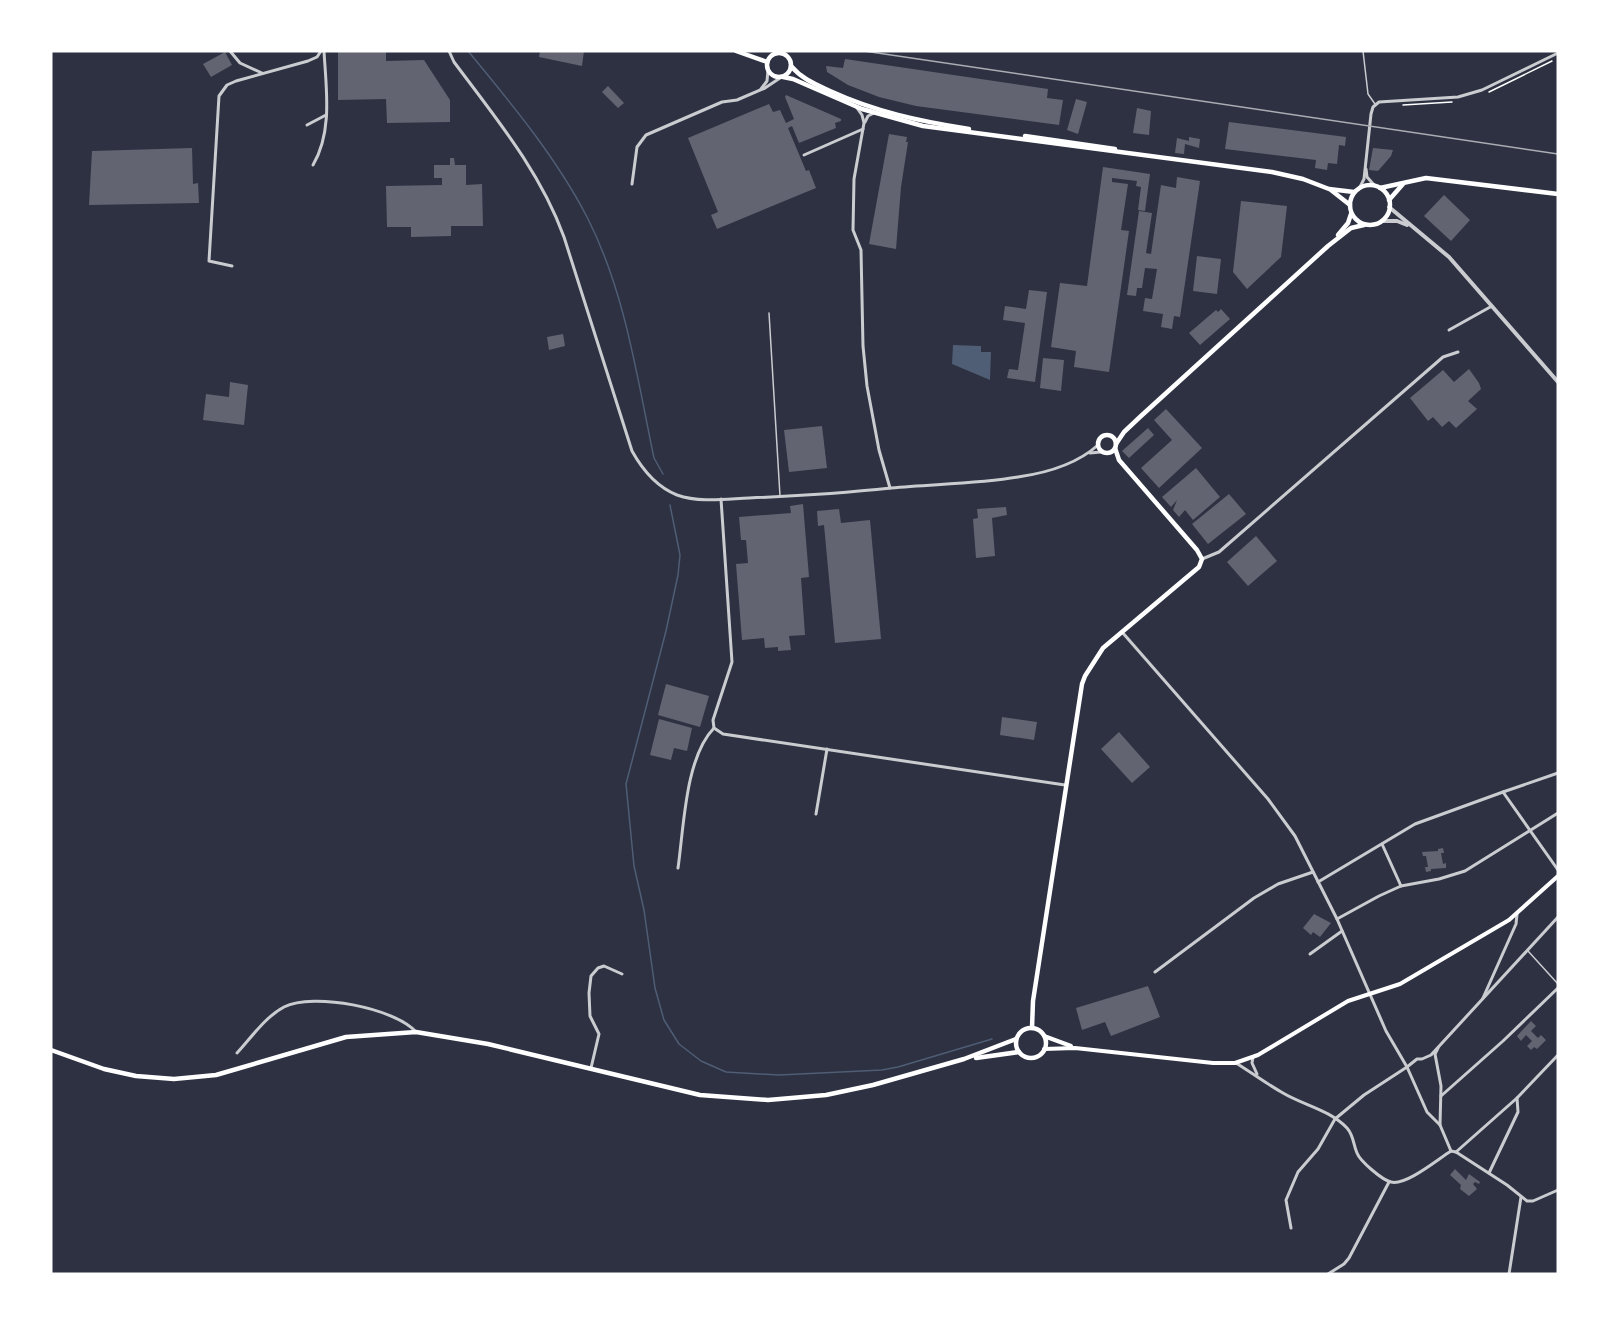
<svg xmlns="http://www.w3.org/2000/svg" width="1609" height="1325" font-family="'Open Sans',sans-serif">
	<rect width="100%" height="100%" fill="#2d3142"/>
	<path fill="#4f5d75" d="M953 345 981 346V352H991L990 380 952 364Z"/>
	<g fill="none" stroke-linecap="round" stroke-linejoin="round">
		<g stroke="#4f5d75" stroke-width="1.5">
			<path d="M468 51C511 103 556 157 587 217 625 291 637 377 654 458L663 474"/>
			<path d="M670 505 680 555 678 575 666 631 626 784 634 866 644 910 655 988 664 1020 679 1044 701 1061 726 1072 779 1075 882 1070 898 1067 992 1039"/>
		</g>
	</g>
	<g fill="#626471">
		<path d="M386 51V61L424 60 450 100V122L387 123 386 99 338 100V52Z"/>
		<path d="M540 51H584L582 66 539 57Z"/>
		<path d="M225 52 232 65 211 77 203 64Z"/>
		<path d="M845 59 1048 89 1047 98 1063 100 1059 125 916 106 879 97 848 85 827 72 826 66 843 68Z"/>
		<path d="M608 86 624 103 618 108 602 92Z"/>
		<path d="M786 95 841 119V121L835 123 836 128 799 143 792 126 788 128 806 171 809 170 816 188 717 229 711 215 718 212 688 138 769 104 773 112 780 110 786 123 794 119 785 97Z"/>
		<path d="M1076 99 1087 102 1078 134 1067 130Z"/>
		<path d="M1137 108 1151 111 1149 135 1133 133Z"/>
		<path d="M1229 122 1346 137 1345 146 1339 145 1337 164 1328 163 1327 170 1315 168 1316 160 1225 149Z"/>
		<path d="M889 134 907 137 906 142H908L901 187 896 249 869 244Z"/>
		<path d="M1189 137 1200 139 1199 148 1185 144 1184 154 1175 153 1177 138 1189 141Z"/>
		<path d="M192 148 193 184 198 183 199 203 89 205 92 151Z"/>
		<path d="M1373 148 1393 150 1391 156 1378 171 1369 170Z"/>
		<path d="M450 158H454L455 165H466V185L482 184 483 226H451V236L411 237V227H387L386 186 442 185V178H434V165H450Z"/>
		<path d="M1103 167 1150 174 1145 211 1138 210 1141 187 1136 186 1137 181 1112 178V182L1128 184 1121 230 1129 231 1109 372 1074 367 1076 351 1051 347 1060 283 1087 286Z"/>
		<path d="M1177 177 1200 181 1180 317 1174 316 1172 329 1161 327 1163 314 1143 311 1145 298 1152 299 1157 269 1145 268 1142 288H1137L1136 296 1127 295 1139 211 1152 213 1146 253 1151 254 1161 185 1176 188Z"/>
		<path d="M1444 195 1470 220 1451 241 1424 216Z"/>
		<path d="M1241 201 1287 206 1281 257 1247 289 1233 272Z"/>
		<path d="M1197 256 1221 259 1217 294 1193 291Z"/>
		<path d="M1029 290 1047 292 1035 382 1007 378 1009 369 1018 370 1025 323 1003 320 1005 306 1026 309Z"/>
		<path d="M1221 309 1230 319 1200 345 1189 333 1216 310 1218 312Z"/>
		<path d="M563 334 565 346 549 350 547 337Z"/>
		<path d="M1043 358 1064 360 1061 391 1040 388Z"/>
		<path d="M1469 369 1479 383 1481 389 1468 401 1477 409 1456 428 1449 421 1442 427 1433 417 1428 421 1410 398 1443 370 1454 382Z"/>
		<path d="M230 382 248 385 244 425 203 420 206 394 229 397Z"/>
		<path d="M1166 409 1202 448 1159 488 1141 468 1172 440 1154 420Z"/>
		<path d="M822 426 827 468 789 472 784 430Z"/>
		<path d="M1148 428 1154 435 1129 458 1122 451Z"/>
		<path d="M1196 468 1220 497 1193 520 1185 510 1179 517 1173 510 1177 500 1171 507 1162 497Z"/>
		<path d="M1229 494 1246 514 1208 544 1192 524Z"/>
		<path d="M803 504 809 577 801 578 805 635 789 636 791 650 778 651V647L765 648 764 638 742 640 736 564 748 563 746 540H741L739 517 791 513 790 506Z"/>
		<path d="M1006 507 1007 515 992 518 995 556 976 558 973 519 978 518 977 509Z"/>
		<path d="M839 509 841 523 870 520 881 639 835 643 824 525 818 526 817 511Z"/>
		<path d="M1256 536 1277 561 1248 586 1227 562Z"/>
		<path d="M666 684 709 696 700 727 658 715Z"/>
		<path d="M1002 717 1037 722 1034 740 1000 735Z"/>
		<path d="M659 719 692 728 687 751 674 748 671 760 650 755Z"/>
		<path d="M1119 732 1150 767 1132 783 1101 749Z"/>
		<path d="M1443 848 1444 853H1441L1443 864 1446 863V868L1431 869V871L1426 872 1425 867H1428L1426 856H1423L1422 852 1438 851V849Z"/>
		<path d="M1314 914 1331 923 1320 937 1313 932 1311 935 1303 928Z"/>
		<path d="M1148 986 1160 1017 1111 1036 1105 1022 1082 1030 1076 1008Z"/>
		<path d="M1531 1021 1536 1026 1531 1031 1538 1038 1541 1035 1546 1040 1537 1049 1534 1047 1531 1050 1527 1046 1532 1041 1526 1035 1521 1041 1517 1036Z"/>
		<path d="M1455 1169 1466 1180 1469 1174 1480 1182 1479 1184 1475 1182 1473 1184 1477 1189 1469 1196 1460 1189 1461 1185 1450 1175Z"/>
	</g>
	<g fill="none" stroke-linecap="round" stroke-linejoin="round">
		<g stroke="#fff" stroke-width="1.5">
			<path d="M1489 92 1552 61"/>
			<path d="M1403 105 1452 102"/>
			<path d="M975 1274H977"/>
		</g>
		<g stroke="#caccd0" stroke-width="1.5">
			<path d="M1363 51 1368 94 1375 104"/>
			<path d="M769 313 780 496"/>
			<path d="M1528 951 1558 984"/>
		</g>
		<g stroke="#caccd0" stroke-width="3">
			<path d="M230 51 240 63 262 73"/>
			<path d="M449 51 454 62C495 117 540 171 564 237L632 451C642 469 657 487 677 495 700 503 726 499 749 498 796 496 844 493 891 488 933 484 976 484 1018 477 1046 473 1077 464 1098 445"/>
			<path d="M761 89 767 81 768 70"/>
			<path d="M857 108 862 115 864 123 854 179 853 230 861 250 863 346 867 386 879 450 890 488"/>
			<path d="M865 122 868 116 874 113"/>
			<path d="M307 125 326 115"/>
			<path d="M804 155 863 129"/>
			<path d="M313 165C333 131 326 88 324 51"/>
			<path d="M1366 169 1367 177 1375 186"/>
			<path d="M632 184 637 147 646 135 722 102 737 100 765 88 780 78"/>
			<path d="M1359 189 1364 179 1371 114 1373 107 1379 102 1458 97 1482 90 1558 53"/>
			<path d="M232 266 209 261 219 96 227 85 236 81 308 61 317 57 321 51"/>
			<path d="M1449 330 1492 306"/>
			<path d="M1090 453 1101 452"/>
			<path d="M721 499 732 662 713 720 714 728 723 734 1065 785"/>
			<path d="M1202 559 1219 552 1443 357 1458 352"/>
			<path d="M1122 632 1268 799 1295 836 1337 919 1386 1031 1407 1067 1427 1112 1440 1125"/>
			<path d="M1503 792 1558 773"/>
			<path d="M816 814 827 749"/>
			<path d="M1382 844 1401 886"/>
			<path d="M678 868C684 827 685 758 714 728"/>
			<path d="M1318 882 1415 824 1503 792 1558 870"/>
			<path d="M1337 919 1379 896 1401 886 1439 879 1465 871 1558 813"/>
			<path d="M1310 954 1342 931"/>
			<path d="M1155 972 1254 898 1278 884 1313 872"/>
			<path d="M1483 998 1516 924 1517 914"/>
			<path d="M1438 1048 1435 1054 1441 1086 1440 1125 1451 1151 1456 1152 1507 1185 1527 1201H1533L1558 1190"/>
			<path d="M237 1053C251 1038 265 1017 284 1007 313 992 395 1008 416 1032"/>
			<path d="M1253 1057 1252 1063 1257 1074"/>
			<path d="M1236 1063C1252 1073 1267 1084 1283 1093 1303 1105 1330 1110 1347 1128 1354 1136 1353 1144 1357 1153 1360 1161 1382 1180 1391 1182 1406 1186 1438 1159 1451 1151"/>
			<path d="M591 1068 599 1034 590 1016 589 993 591 976 598 968 604 966 622 974"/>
			<path d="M1441 1096 1503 1041 1558 988"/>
			<path d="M1456 1152 1517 1098 1558 1055"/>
			<path d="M1489 1173 1518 1112 1517 1098"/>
			<path d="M1291 1228 1286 1200 1298 1172 1318 1149 1335 1119 1364 1095 1407 1067 1417 1059H1422L1431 1055 1558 917"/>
			<path d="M1328 1274 1344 1264 1349 1258 1389 1182"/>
			<path d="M1509 1274 1521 1197"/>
		</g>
		<g stroke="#caccd0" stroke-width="4">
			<path d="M1389 207 1449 257 1558 382"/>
			<path d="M1382 221H1397L1407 225"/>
		</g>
		<g stroke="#fff" stroke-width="4">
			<path d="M1044 1036 1071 1046"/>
			<path d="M1044 1049 1075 1048 1213 1063H1235L1258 1055 1348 1001 1400 984 1509 920 1558 876"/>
		</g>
		<g stroke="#fff" stroke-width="4.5">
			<path d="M736 51 767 62"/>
			<circle cx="779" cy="65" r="12"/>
			<path d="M791 66C802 79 815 84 830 91 876 112 919 121 969 129"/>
			<path d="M783 77 793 79 862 109 923 126 1272 172 1303 179 1329 189 1354 192"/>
			<path d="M1025 136 1115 149"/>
			<circle cx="1370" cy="205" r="20"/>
			<path d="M1380 188 1426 178 1558 194"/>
			<path d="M1331 190 1350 205"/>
			<path d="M1389 200 1403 184"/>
			<path d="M1338 235 1348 223 1351 214"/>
			<circle cx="1107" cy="444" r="9"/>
			<path d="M1116 444 1124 432 1141 416 1328 246 1351 228 1364 225"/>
			<path d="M1032 1028 1033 1001 1082 684 1085 676 1103 648 1199 567 1202 559 1197 550 1119 460 1115 448"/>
			<circle cx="1031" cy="1043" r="15"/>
			<path d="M51 1050 104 1069 136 1076 174 1079 216 1075 346 1037 416 1032 488 1044 700 1095 768 1100 826 1095 873 1085 964 1059 1016 1039"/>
			<path d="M976 1058 1019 1052"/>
		</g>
		<path stroke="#abadb3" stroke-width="1.5" d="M864 51 1558 154"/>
	</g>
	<rect width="1609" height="1325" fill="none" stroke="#ffffff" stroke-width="105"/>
</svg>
